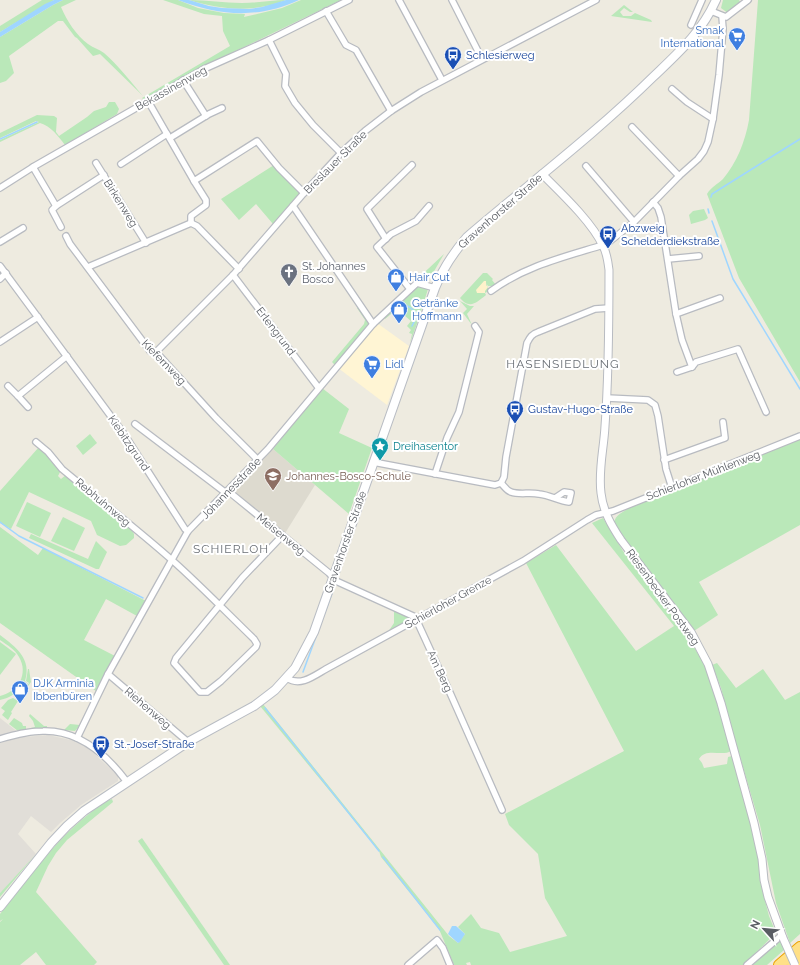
<svg xmlns="http://www.w3.org/2000/svg" width="800" height="965" font-family="Raleway,sans-serif">
	<rect width="100%" height="100%" fill="#eeebe0"/>
	<path fill="#fff5d4" d="M377 323 409 346 387 405 338 368Z"/>
	<path fill="#e1ded8" d="M0 718 24 737 48 735 75 741 86 746 118 776V781L81 805 60 823 51 832 31 816 18 834 36 854 0 893Z"/>
	<path fill="#dddacf" d="M273 449 315 485 284 535 235 494 234 489Z"/>
	<g fill="#bae8b9">
		<path d="M42 0H54L0 32V26Z"/>
		<path d="M63 0H76L61 7C67 21 76 35 88 44 93 48 99 49 104 53 119 66 131 82 143 96L100 54 93 56 77 38 75 37 63 21H58L9 56 14 73 6 81 0 83V37L53 5Z"/>
		<path d="M163 0H178L198 8 224 13 245 14 244 17 282 8 301 0H341L203 67 144 100 142 98 230 46 223 31 222 16 204 14Z"/>
		<path d="M189 0C207 0 224 3 242 3 257 3 271 0 286 0 254 13 221 10 189 0Z"/>
		<path d="M723 0H739L741 3 729 14 721 8Z"/>
		<path d="M758 0H800V382L739 278 707 194C711 187 718 184 723 179 737 162 745 142 749 120Z"/>
		<path d="M624 5 633 12H630L624 8 620 12 623 16H631L635 13 651 20 652 22 611 16Z"/>
		<path d="M109 102H115L119 109 117 114 65 145C58 136 51 126 40 123L0 142V140L39 122 36 121 0 138V133L37 115 54 116 57 118 56 132 59 136 87 117 94 111 106 107Z"/>
		<path d="M274 165 300 194 273 224 256 204 239 220 221 199Z"/>
		<path d="M704 209 708 218 705 220 691 224 689 215 693 211Z"/>
		<path d="M444 254 433 273 427 274 413 283Z"/>
		<path d="M483 273H487L493 279 492 280 496 285 493 287 492 286H488L486 283 488 288H491L492 289 485 293 486 295C477 302 470 310 460 298Z"/>
		<path d="M417 286H420L428 289 419 318 410 343 412 334 409 333 411 330 407 326 411 321 404 315 407 310 401 306 385 319 384 318 379 324 378 323Z"/>
		<path d="M460 301 470 306H474L467 314 472 325 463 313 467 309Z"/>
		<path d="M358 306 368 321 370 325 335 365 332 362 364 324 365 320 357 308Z"/>
		<path d="M322 388 349 409 339 433 372 448 349 514 273 449Z"/>
		<path d="M90 434 97 443 83 455 76 446Z"/>
		<path d="M800 439V525L699 582 718 615 694 631 656 580H654L630 549 614 523C615 515 623 512 629 508Z"/>
		<path d="M39 447 61 470 58 476 61 479 66 475 130 527 134 534V538L126 545 120 546 97 535 91 521 29 492 11 529 0 523V491Z"/>
		<path d="M27 502 51 513 40 537 16 526Z"/>
		<path d="M63 517 85 528 74 551 51 541Z"/>
		<path d="M603 518 623 551 687 636 707 668 731 751C722 757 706 747 699 759L702 763 704 768 727 764 728 757 732 756 755 839 759 856 760 881 769 916 776 933 743 965H471L470 962 466 963 467 965H454L439 929 381 857 379 851 260 706 263 704 284 730 449 936 458 943 465 934 458 927 471 914 481 928 499 933 510 952 567 936 545 898 538 854 509 825 505 814 624 751 526 563 556 545 636 651 674 626 592 523Z"/>
		<path d="M0 527 38 555 43 548 146 601 137 616 106 599 84 640 115 656 96 691 0 623Z"/>
		<path d="M31 534 88 559 96 541 107 552 99 569H96L29 538Z"/>
		<path d="M394 610 409 616 410 619 388 632 394 623Z"/>
		<path d="M0 635C16 647 32 659 25 681L28 684 26 686 23 685C17 693 10 698 0 700V696C18 692 29 674 19 657 15 649 7 645 0 640Z"/>
		<path d="M0 642 16 654 0 675Z"/>
		<path d="M717 663 736 688 763 669 785 700 800 692V934L790 943 776 903 760 825 732 730 721 688 712 665Z"/>
		<path d="M28 669H29L31 682 20 698 15 695 23 686 26 688 29 683 26 681Z"/>
		<path d="M13 698 18 701 11 712 12 713 8 720 2 715 5 711 1 708 8 700Z"/>
		<path d="M30 714 44 726H47V728L32 729 31 728 35 727 33 721 29 716Z"/>
		<path d="M14 718 22 723 23 726H26V730L18 731 9 724Z"/>
		<path d="M70 724 80 725 75 731 64 730Z"/>
		<path d="M112 799 113 802 67 840 56 853 48 866 36 892 97 962 94 965H46L36 952 20 965H0V922L3 919 0 921V914C29 878 56 838 94 810 100 806 105 801 112 799Z"/>
		<path d="M142 838 230 965H224L138 841Z"/>
		<path d="M36 854 0 897V893Z"/>
		<path d="M778 940 781 941 784 950 767 965H750Z"/>
	</g>
	<path fill="#fef2cb" d="M484 281H486V285L488 287 485 291V293H477L476 290Z"/>
	<g fill="#9fd6ff">
		<path d="M54 0H63L53 5 0 37V32L45 4Z"/>
		<path d="M178 0H189L209 6 222 8 249 9 262 7 286 0H299C258 19 220 16 178 0Z"/>
		<path d="M452 926H456L465 934 460 942 458 943 448 934Z"/>
	</g>
	<g fill="none" stroke-linecap="round" stroke-linejoin="round">
		<g stroke="#9fd6ff" stroke-width="1.5">
			<path d="M0 139 37 122"/>
			<path d="M711 197 712 194 800 139"/>
			<path d="M708 209 709 213"/>
			<path d="M712 221 733 279 800 389"/>
			<path d="M408 306 418 314 412 326"/>
			<path d="M0 522 19 536 143 598"/>
			<path d="M303 672 335 585"/>
			<path d="M265 708 379 851"/>
			<path d="M383 857 440 930"/>
		</g>
		<g stroke="#b8bbc1" stroke-width="8">
			<g id="minor">
				<path d="M399 0 442 80"/>
				<path d="M452 0 482 59"/>
				<path d="M326 11 346 45 356 50 391 111"/>
				<path d="M711 11 726 17 748 0"/>
				<path d="M691 25 702 0"/>
				<path d="M269 40 286 74 285 86 295 103 313 125 341 153"/>
				<path d="M183 80 206 116"/>
				<path d="M672 89 687 102 713 119"/>
				<path d="M148 101 194 181 257 141 279 168 304 193"/>
				<path d="M632 127 679 176"/>
				<path d="M170 138 209 114 222 108"/>
				<path d="M96 163 146 243"/>
				<path d="M121 164 167 134"/>
				<path d="M586 166 634 222"/>
				<path d="M33 167 56 206 104 175"/>
				<path d="M0 188 33 167 204 69 269 40 349 0"/>
				<path d="M653 202 658 208 661 217 676 314 682 340 692 367 677 372"/>
				<path d="M56 206 52 210 61 227"/>
				<path d="M293 206 373 324"/>
				<path d="M191 223V216L206 205V200L194 181"/>
				<path d="M66 236 70 244 150 351 156 352 216 418 258 460"/>
				<path d="M386 239 367 209 412 165"/>
				<path d="M0 242 23 228"/>
				<path d="M668 259 699 256"/>
				<path d="M0 266 124 434 185 529 188 531"/>
				<path d="M88 267 191 223 197 226 239 269"/>
				<path d="M233 275 318 387"/>
				<path d="M0 279 6 273"/>
				<path d="M410 289 377 247 391 234 416 221 429 206"/>
				<path d="M491 291C525 266 564 257 603 245L609 242 634 222 679 176 698 159 704 151 708 142 713 119 719 75 723 29 722 16"/>
				<path d="M676 314 720 298"/>
				<path d="M0 342 38 317"/>
				<path d="M156 352 233 275 304 193 341 153 365 131 391 111 421 92 596 0"/>
				<path d="M692 367 696 362 738 349 766 412"/>
				<path d="M8 386 18 396 67 356"/>
				<path d="M18 396 28 407"/>
				<path d="M607 398 648 400 655 405 658 416 666 469 672 488"/>
				<path d="M135 424 226 493"/>
				<path d="M36 442 48 452 62 469C99 500 137 529 173 561 201 586 227 613 254 639L257 644 256 647 221 681 207 692H200L174 663 176 658 242 578 282 536"/>
				<path d="M664 460 725 438 723 422"/>
				<path d="M373 462 495 485 501 483 504 477 506 457 527 343C530 337 532 334 538 332L595 309 609 308"/>
				<path d="M435 474 447 438 459 412 479 332 475 326"/>
				<path d="M501 483C504 486 507 491 511 492 519 495 530 492 539 494 550 495 559 501 569 502L571 493 564 492 555 498"/>
				<path d="M228 491 329 573 336 581 413 616 416 619 451 695 502 810"/>
				<path d="M108 674 188 742"/>
				<path d="M287 678C300 687 314 676 326 669L523 561 587 520 596 515 613 511 800 436"/>
				<path d="M77 738 108 674 188 531 268 449 373 324 417 283 435 288"/>
				<path d="M0 739C14 735 28 731 43 731 79 730 107 755 127 782"/>
				<path d="M408 965 437 940 443 948 450 965"/>
				<path d="M747 965 782 935"/>
			</g>
		</g>
		<g stroke="#b8bbc1" stroke-width="9">
			<path id="tertiary" d="M542 174C561 193 592 222 603 246 607 253 608 262 609 270 609 322 609 374 605 426 604 448 598 470 601 493 603 511 611 525 621 540L691 632 708 664 721 703 754 823 762 859 764 880 768 897 783 938"/>
		</g>
		<g stroke="#b9bdc4" stroke-width="10">
			<path id="secondary" d="M0 907 51 843 67 826 84 811 188 742 254 706 275 690 295 668 314 632 435 288C443 268 453 253 467 237 529 184 595 134 653 77 678 53 702 32 716 0"/>
		</g>
		<g stroke="#eea200" stroke-width="12">
			<g id="motorway">
				<path d="M779 965 800 947"/>
				<path d="M792 965 800 958"/>
			</g>
		</g>
		<use href="#minor" stroke="#fff" stroke-width="5.5"/>
		<use href="#tertiary" stroke="#fff" stroke-width="7"/>
		<use href="#secondary" stroke="#fff" stroke-width="8"/>
		<use href="#motorway" stroke="#ffe086" stroke-width="10"/>
		<g stroke="#b8bbc1" stroke-width="9" stroke-linecap="butt">
			<path id="tertiary-bridge" d="M783 938 795 965"/>
		</g>
		<use href="#tertiary-bridge" stroke="#fff" stroke-width="7"/>
	</g>
	<defs>
		<g id="supermarket-pin" transform="scale(0.9)"><path d="M0 17L-7.5 6A9.5 9.5 0 1 1 7.5 6Z" fill="#3f7fe0" stroke="#fff"/><path d="M-6-5.5h2.5l.6 2H6L4.5 2H-2.5L-4.4-4H-6ZM-1.5 3.2a1.3 1.3 0 1 0 .1 0ZM3 3.2a1.3 1.3 0 1 0 .1 0Z" fill="#fff"/></g>
		<g id="bus-pin" transform="scale(0.9)"><path d="M0 17L-7.5 6A9.5 9.5 0 1 1 7.5 6Z" fill="#1a4fb4" stroke="#fff"/><path d="M-5-6H5V4H4V6H2V4H-2V6H-4V4H-5ZM-3.5-4V0h7V-4ZM-3.5 1.2v1.5H-2V1.2ZM2 1.2v1.5H3.5V1.2Z" fill="#fff"/></g>
		<g id="church-pin" transform="scale(0.9)"><path d="M0 17L-7.5 6A9.5 9.5 0 1 1 7.5 6Z" fill="#6b7280" stroke="#fff"/><path d="M-1.2-6h2.4v3.5h3.3v2.4h-3.3V6h-2.4V-.1h-3.3v-2.4h3.3Z" fill="#fff"/></g>
		<g id="shop-pin" transform="scale(0.9)"><path d="M0 17L-7.5 6A9.5 9.5 0 1 1 7.5 6Z" fill="#3f7fe0" stroke="#fff"/><path d="M-5-2.5h2.3a2.7 3.5 0 0 1 5.4 0H5L5.5 6h-11ZM-1.5-2.5h3a1.5 2.3 0 0 0-3 0Z" fill="#fff"/></g>
		<g id="sight-pin" transform="scale(0.9)"><path d="M0 17L-7.5 6A9.5 9.5 0 1 1 7.5 6Z" fill="#0f9aa8" stroke="#fff"/><path d="M0-6L1.8-2.2L6-1.7L2.9 1.2L3.7 5.4L0 3.3L-3.7 5.4L-2.9 1.2L-6-1.7L-1.8-2.2Z" fill="#fff"/></g>
		<g id="school-pin" transform="scale(0.9)"><path d="M0 17L-7.5 6A9.5 9.5 0 1 1 7.5 6Z" fill="#8d6e63" stroke="#fff"/><path d="M0-5L7-2L0 1L-7-2ZM-4 1L0 2.5L4 1V4Q0 6-4 4Z" fill="#fff"/></g>
	</defs>
	<g fill-rule="evenodd">
		<use href="#supermarket-pin" x="737" y="36"/>
		<use href="#bus-pin" x="453" y="55"/>
		<use href="#bus-pin" x="608" y="234"/>
		<use href="#church-pin" x="289" y="272"/>
		<use href="#shop-pin" x="396" y="277"/>
		<use href="#shop-pin" x="399" y="309"/>
		<use href="#supermarket-pin" x="372" y="364"/>
		<use href="#bus-pin" x="515" y="409"/>
		<use href="#sight-pin" x="380" y="446"/>
		<use href="#school-pin" x="273" y="476"/>
		<use href="#shop-pin" x="20" y="689"/>
		<use href="#bus-pin" x="101" y="744"/>
	</g>
	<g text-anchor="middle" stroke-width="4" stroke-linejoin="round" paint-order="stroke">
		<g font-size="11" fill="#366cbe" stroke="#fff" text-anchor="start">
			<text x="724" y="34" text-anchor="end">Smak<tspan x="724" dy="13">International</tspan></text>
			<text x="409" y="281">Hair Cut</text>
			<text x="412" y="307">Getränke<tspan x="412" dy="13">Hoffmann</tspan></text>
			<text x="385" y="368">Lidl</text>
			<text x="33" y="687">DJK Arminia<tspan x="33" dy="13">Ibbenbüren</tspan></text>
		</g>
		<g font-size="11" fill="#164399" stroke="#fff" text-anchor="start">
			<text x="466" y="59">Schlesierweg</text>
			<text x="621" y="232">Abzweig<tspan x="621" dy="13">Schelderdiekstraße</tspan></text>
			<text x="528" y="413">Gustav-Hugo-Straße</text>
			<text x="114" y="748">St.-Josef-Straße</text>
		</g>
		<g font-size="11" fill="#595d63" stroke="#fff">
			<text transform="translate(171 88) rotate(-29)" y="4">Bekassinenweg</text>
			<text transform="translate(335 162) rotate(-45)" y="4">Breslauer Straße</text>
			<text transform="translate(121 203) rotate(58)" y="4">Birkenweg</text>
			<text transform="translate(500 211) rotate(-41)" y="4">Gravenhorster Straße</text>
			<text transform="translate(276 331) rotate(53)" y="4">Erlengrund</text>
			<text transform="translate(164 362) rotate(46)" y="4">Kiefernweg</text>
			<text transform="translate(129 443) rotate(56)" y="4">Kiebitzgrund</text>
			<text transform="translate(703 475) rotate(-21)" y="4">Schierloher Mühlenweg</text>
			<text transform="translate(231 488) rotate(-46)" y="4">Johannesstraße</text>
			<text transform="translate(103 502) rotate(40)" y="4">Rebhuhnweg</text>
			<text transform="translate(281 534) rotate(39)" y="4">Meisenweg</text>
			<text transform="translate(345 542) rotate(-71)" y="4">Gravenhorster Straße</text>
			<text transform="translate(663 597) rotate(54)" y="4">Riesenbecker Postweg</text>
			<text transform="translate(448 602) rotate(-29)" y="4">Schierloher Grenze</text>
			<text transform="translate(440 671) rotate(65)" y="4">Am Berg</text>
			<text transform="translate(148 708) rotate(41)" y="4">Riehenweg</text>
		</g>
		<g font-size="11" fill="#5b616d" stroke="#fff" text-anchor="start">
			<text x="302" y="270">St. Johannes<tspan x="302" dy="13">Bosco</tspan></text>
		</g>
		<g font-size="11" fill="#0d838f" stroke="#fff" text-anchor="start">
			<text x="393" y="450">Dreihasentor</text>
		</g>
		<g font-size="11" fill="#785e54" stroke="#fff" text-anchor="start">
			<text x="286" y="480">Johannes-Bosco-Schule</text>
		</g>
		<g font-size="12" letter-spacing="1" fill="#6a6f75" stroke="#fff">
			<text x="563" y="368">HASENSIEDLUNG</text>
			<text x="231" y="553">SCHIERLOH</text>
		</g>
	</g>
	<g transform="translate(764 929) rotate(297)" stroke="#ffffff" stroke-width="3" paint-order="stroke">
	<path d="M0-3L7 15L0 10L-7 15Z" fill="#595d63"/>
	<text y="-6" font-size="11" font-weight="bold" text-anchor="middle" fill="#595d63">N</text>
	</g>
</svg>
